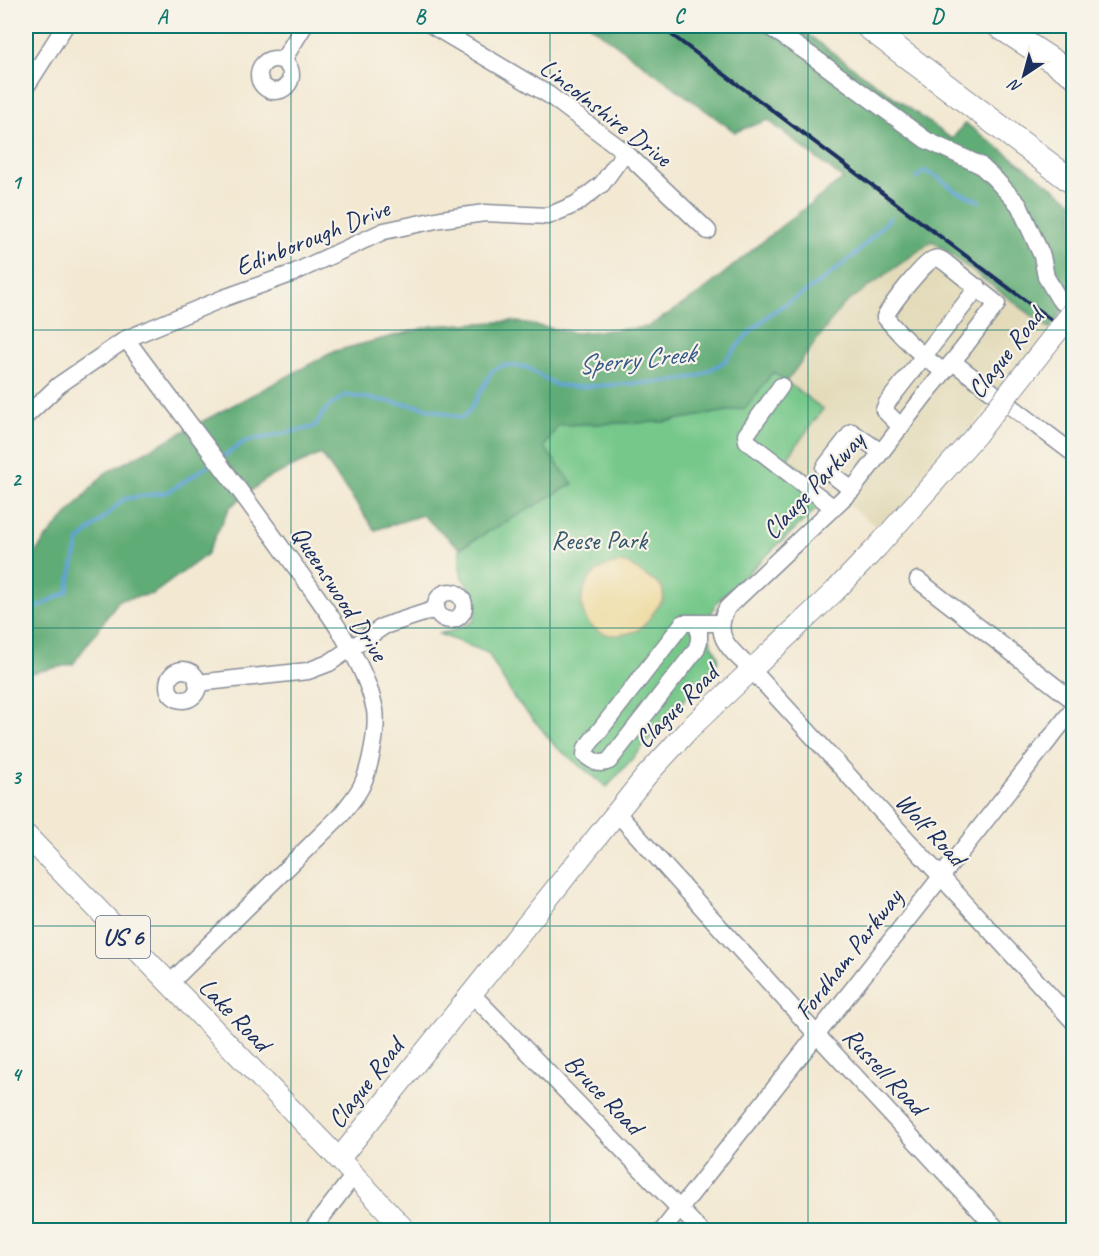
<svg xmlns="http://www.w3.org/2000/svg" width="1099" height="1256" font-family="Caveat,sans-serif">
	<rect width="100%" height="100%" fill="#f7f3e8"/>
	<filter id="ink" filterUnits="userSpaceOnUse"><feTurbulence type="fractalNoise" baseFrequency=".0167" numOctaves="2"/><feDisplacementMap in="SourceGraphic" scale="12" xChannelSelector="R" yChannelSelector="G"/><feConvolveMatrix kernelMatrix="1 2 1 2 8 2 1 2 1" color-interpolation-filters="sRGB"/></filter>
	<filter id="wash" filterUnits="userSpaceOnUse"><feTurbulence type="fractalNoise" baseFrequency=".008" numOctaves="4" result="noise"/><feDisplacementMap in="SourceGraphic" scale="24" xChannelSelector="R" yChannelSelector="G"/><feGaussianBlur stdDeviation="1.35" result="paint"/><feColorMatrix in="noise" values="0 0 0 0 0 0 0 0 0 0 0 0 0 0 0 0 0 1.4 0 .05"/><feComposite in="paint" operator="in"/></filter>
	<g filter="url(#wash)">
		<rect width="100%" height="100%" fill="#f3e9d3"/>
		<path fill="#e3dbba" d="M932 241 1050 329 972 427 882 531 787 458 786 382 842 306Z"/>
		<path fill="#76c88a" stroke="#487c74" stroke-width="1.5" d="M773 372 823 409 787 458 832 494 718 601C707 618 703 629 714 648 717 654 719 655 718 662L607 787 555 746 539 726 514 698 488 653 439 634 455 630 474 621 477 597 462 578 460 567 459 512 436 433Z"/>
		<path fill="#60ac76" stroke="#3e6e6a" stroke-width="1.5" d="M591 26H796L952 139 965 123 1073 202V296L1050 329 932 241 842 306 786 382 773 372 746 408 663 422 558 425 544 447 573 484 460 548 422 515 375 530 321 454 268 478 230 507 206 555 153 594 119 600 73 664 26 674V565L47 537 105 473 335 351 432 326 512 321 576 333 648 327 699 294 779 228 843 179 768 120 735 132Z"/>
		<path fill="#eeda9e" stroke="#84847e" stroke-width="1.5" d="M627 563 662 587 664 598C658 606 647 623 641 628 635 633 625 634 618 635 579 637 569 590 600 569 608 564 617 563 627 563Z"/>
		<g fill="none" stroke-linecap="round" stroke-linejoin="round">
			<g stroke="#5fa3d4" stroke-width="4">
				<path d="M916 178 925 171 939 178 956 191 980 201"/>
				<path d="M221 458 244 442 314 427 327 408 345 395 419 406 462 418 469 412 492 371 504 365 526 367 556 385 577 387 675 381 699 376 724 362 746 336 770 314 822 281 858 252 890 218"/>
				<path d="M26 613 67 592 79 541 124 499 168 492 212 463"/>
			</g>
		</g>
	</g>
	<g filter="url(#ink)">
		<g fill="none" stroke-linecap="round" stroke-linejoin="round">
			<g stroke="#878c98" stroke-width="19">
				<g id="minor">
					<path d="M433 26 549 95 625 152 708 231"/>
					<path d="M768 26 812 56 926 140 980 165 995 179 1019 205 1042 256 1046 277 1059 299 1074 312"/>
					<circle cx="275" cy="75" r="16"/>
					<path d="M283 60 304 26"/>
					<path d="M26 87 65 26"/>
					<path d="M126 339C179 411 234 481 286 554 318 598 364 656 375 710 378 729 370 768 362 785 357 796 348 805 341 815L169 984"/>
					<path d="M953 362 1074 454"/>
					<path d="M944 371C926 361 898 333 885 317 890 306 924 262 934 259 938 257 942 260 946 263L997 304 962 350 925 395 852 490 727 608C711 637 732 651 751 669L1074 1022"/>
					<path d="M781 386 746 435 747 441 834 508"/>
					<path d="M26 416 59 385 126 339 224 298 291 274 384 231 441 219 485 213 548 216 576 204 602 184 625 152"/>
					<path d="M901 427 884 410 887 403 978 287"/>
					<path d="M852 490 824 468 852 432 881 452"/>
					<path d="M918 580 1074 701"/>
					<circle cx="450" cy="606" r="14"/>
					<path d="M699 623V641L696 650 609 761C599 766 593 761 585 755L586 748 683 623H721"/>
					<circle cx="183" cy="685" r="15"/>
					<path d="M197 683 308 671 329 663 384 626 436 609"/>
					<path d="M616 812 817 1035 998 1230"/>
					<path d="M471 993 700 1230"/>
					<path d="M312 1230 354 1175"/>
					<path d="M663 1230 1074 708"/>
				</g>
			</g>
			<g stroke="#878c98" stroke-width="23">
				<g id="major">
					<path d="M26 835 339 1159 405 1230"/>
					<path d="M339 1159 646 776 690 728 835 591 877 547 976 435"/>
				</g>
			</g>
			<g stroke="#878c98" stroke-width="26">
				<g id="highway">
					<path d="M867 26 1074 183"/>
					<path d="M999 26 1074 75"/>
				</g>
			</g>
			<use href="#minor" stroke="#fff" stroke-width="16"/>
			<use href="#major" stroke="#fff" stroke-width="21"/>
			<use href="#highway" stroke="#fff" stroke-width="24"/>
			<path stroke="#1b2f5e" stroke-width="4" d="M660 26 1074 337"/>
			<g stroke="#878c98" stroke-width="23" stroke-linecap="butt">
				<path id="major-bridge" d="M976 435 1074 310"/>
			</g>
			<use href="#major-bridge" stroke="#fff" stroke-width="21"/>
		</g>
	</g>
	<path fill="none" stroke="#0f766e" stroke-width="1.5" stroke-opacity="0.55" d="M291 26V1230M550 26V1230M808 26V1230M26 330H1074M26 628H1074M26 926H1074"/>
	<g text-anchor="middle" stroke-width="4.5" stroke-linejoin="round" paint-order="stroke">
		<rect fill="#f7f3e8" stroke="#5d6a87" stroke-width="1.5" x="96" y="916" width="54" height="42" rx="4.5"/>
		<g font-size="24" font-weight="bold" fill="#1b2f5e">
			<text x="123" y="945">US 6</text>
		</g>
		<g font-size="26" fill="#1b2f5e" stroke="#f7f3e8">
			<text transform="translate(606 112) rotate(38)" y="9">Lincolnshire Drive</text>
			<text transform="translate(312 237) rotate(-22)" y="9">Edinborough Drive</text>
			<text transform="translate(1005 353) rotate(-52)" y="9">Clague Road</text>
			<text transform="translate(813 485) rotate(-47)" y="9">Clauge Parkway</text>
			<text transform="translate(340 593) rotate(57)" y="9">Queenswood Drive</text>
			<text transform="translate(676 706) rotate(-45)" y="9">Clague Road</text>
			<text transform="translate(931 829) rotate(47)" y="9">Wolf Road</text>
			<text transform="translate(848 954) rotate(-52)" y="9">Fordham Parkway</text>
			<text transform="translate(235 1014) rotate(46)" y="9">Lake Road</text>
			<text transform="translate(885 1071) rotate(47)" y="9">Russell Road</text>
			<text transform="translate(365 1083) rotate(-52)" y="9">Clague Road</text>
			<text transform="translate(604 1094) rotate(46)" y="9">Bruce Road</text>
		</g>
		<g font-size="26" fill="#325569" stroke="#f7f3e8">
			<text x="599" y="549">Reese Park</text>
		</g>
		<g font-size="27" font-style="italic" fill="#335887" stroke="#f7f3e8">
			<text transform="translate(636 359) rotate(-6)" y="9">Sperry Creek</text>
		</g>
	</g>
	<rect width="1099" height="1256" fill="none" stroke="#f7f3e8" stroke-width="66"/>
	<g transform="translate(1024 75) rotate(216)" stroke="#f7f3e8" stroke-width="4.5" paint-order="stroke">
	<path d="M0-4.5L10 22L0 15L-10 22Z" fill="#1b2f5e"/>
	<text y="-9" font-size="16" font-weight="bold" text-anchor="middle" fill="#1b2f5e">N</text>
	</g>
	<rect x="33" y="33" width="1033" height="1190" fill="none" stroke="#0f766e" stroke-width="2"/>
	<g font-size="20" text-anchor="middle" font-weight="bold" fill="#0f766e">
		<text x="162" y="23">A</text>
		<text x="420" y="23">B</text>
		<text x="679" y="23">C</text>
		<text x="937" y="23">D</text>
		<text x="16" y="189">1</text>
		<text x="16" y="486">2</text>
		<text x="16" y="784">3</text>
		<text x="16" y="1081">4</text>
	</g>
</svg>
